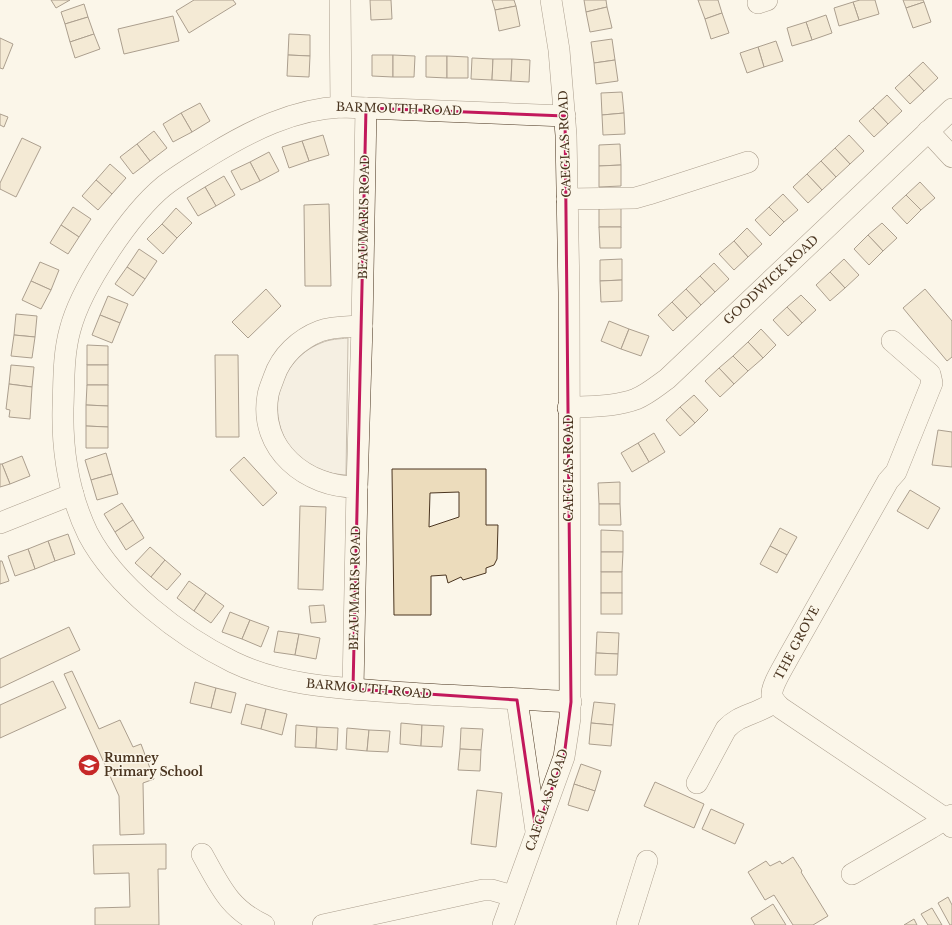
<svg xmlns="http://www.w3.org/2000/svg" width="952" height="925" font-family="'Libre Baskerville',serif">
	<rect width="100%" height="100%" fill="#fbf6e9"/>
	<path fill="#ede6d9" stroke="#887966" d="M348 338 346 475C328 474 309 468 296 454 263 419 276 361 321 343 330 339 339 339 348 338Z"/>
	<g fill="#ecdcbc" stroke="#4a3520" fill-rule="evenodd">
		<path d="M51 0H70L56 8Z"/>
		<path d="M194 0H233L236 4 189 33 176 11Z"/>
		<path d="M370 0H391L392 19 371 20Z"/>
		<path d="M492 0H514L516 6 495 10Z"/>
		<path d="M584 0H606L607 7 586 12Z"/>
		<path d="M698 0H718L722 13 705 19Z"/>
		<path d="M860 0H875L879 14 859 20 853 2Z"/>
		<path d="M903 0H923L924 2 906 8Z"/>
		<path d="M853 2 859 20 839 26 834 8Z"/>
		<path d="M924 2 931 22 913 28 906 8Z"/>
		<path d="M84 4 88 17 65 24 61 12Z"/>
		<path d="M516 6 520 26 499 31 495 10Z"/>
		<path d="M607 7 612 28 590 32 586 12Z"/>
		<path d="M722 13 729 33 711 39 705 19Z"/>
		<path d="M826 15 832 33 812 40 806 22Z"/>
		<path d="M173 16 179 41 124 54 118 29Z"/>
		<path d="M88 17 94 34 70 42 65 24Z"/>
		<path d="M806 22 812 40 792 46 787 28Z"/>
		<path d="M94 34 100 49 75 58 70 42Z"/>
		<path d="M289 34 310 35V56L288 55Z"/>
		<path d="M0 38 13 44 3 69 0 68Z"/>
		<path d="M612 39 615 60 594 63 591 42Z"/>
		<path d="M776 41 783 61 764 67 758 47Z"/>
		<path d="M758 47 764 67 747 73 740 53Z"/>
		<path d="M288 55 310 56 309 77 287 76Z"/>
		<path d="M372 55H393V77L372 76Z"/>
		<path d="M393 55 415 56 414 77H393Z"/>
		<path d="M426 56H447V78L426 77Z"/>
		<path d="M447 56 468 57V78H447Z"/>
		<path d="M472 58 493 59 492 80 471 79Z"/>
		<path d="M493 59H512L511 81 492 80Z"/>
		<path d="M512 59 530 60 529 82 511 81Z"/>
		<path d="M615 60 618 81 596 84 594 63Z"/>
		<path d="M923 62 938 78 924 91 909 75Z"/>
		<path d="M909 75 924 91 910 104 895 88Z"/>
		<path d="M622 92 624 113 602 115 601 93Z"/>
		<path d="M887 95 902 111 888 124 873 108Z"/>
		<path d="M200 103 210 121 192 132 181 113Z"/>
		<path d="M873 108 888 124 874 137 859 121Z"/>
		<path d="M181 113 192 132 173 142 163 124Z"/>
		<path d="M624 113 625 134 603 135 602 115Z"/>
		<path d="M0 114 8 117 4 127 0 125Z"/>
		<path d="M154 131 167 148 150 161 137 144Z"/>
		<path d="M323 135 329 155 309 161 302 141Z"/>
		<path d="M849 135 864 151 850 164 835 148Z"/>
		<path d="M22 138 41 147 16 197 0 189V183Z"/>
		<path d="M302 141 309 161 289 168 282 147Z"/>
		<path d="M137 144 150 161 133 174 120 157Z"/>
		<path d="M620 144 621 165 599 166V145Z"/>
		<path d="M835 148 850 164 836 177 821 161Z"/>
		<path d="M269 152 279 171 260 181 250 162Z"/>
		<path d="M821 161 836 177 822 190 807 174Z"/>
		<path d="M250 162 260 181 241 190 231 171Z"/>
		<path d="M110 164 126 178 112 194 96 180Z"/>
		<path d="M621 165V186L599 187V166Z"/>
		<path d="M807 174 822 190 808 203 793 187Z"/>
		<path d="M224 176 235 195 216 206 205 187Z"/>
		<path d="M96 180 112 194 98 210 82 196Z"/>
		<path d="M920 182 935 198 921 210 906 195Z"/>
		<path d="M205 187 216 206 198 216 187 198Z"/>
		<path d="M783 194 798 210 784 222 769 207Z"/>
		<path d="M906 195 921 210 907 224 892 208Z"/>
		<path d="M329 204 331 286H305L304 205Z"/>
		<rect x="599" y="206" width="22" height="21"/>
		<path d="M73 207 91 219 79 237 61 225Z"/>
		<path d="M769 207 784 222 770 236 755 220Z"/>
		<path d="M176 208 192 223 177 238 162 224Z"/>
		<path d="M882 223 897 238 883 251 868 235Z"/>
		<path d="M162 224 177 238 163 254 147 239Z"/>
		<path d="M61 225 79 237 68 254 50 243Z"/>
		<path d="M599 227H621V248H600Z"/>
		<path d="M747 228 762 244 748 257 734 241Z"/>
		<path d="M868 235 883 251 869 265 854 249Z"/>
		<path d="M734 241 748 257 734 270 719 254Z"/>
		<path d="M139 249 157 261 145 279 127 267Z"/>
		<path d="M622 259V280L600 281V260Z"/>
		<path d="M844 259 859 275 845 288 830 272Z"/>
		<path d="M40 262 59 270 51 290 31 281Z"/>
		<path d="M714 263 729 279 715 292 700 276Z"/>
		<path d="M127 267 145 279 133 296 115 284Z"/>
		<path d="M830 272 845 288 830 301 816 285Z"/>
		<path d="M700 276 715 292 701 305 686 289Z"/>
		<path d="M622 280V301L601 302 600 281Z"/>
		<path d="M31 281 51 290 41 309 22 300Z"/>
		<path d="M266 289 281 306 248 338 232 322Z"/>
		<path d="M686 289 701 305 687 318 672 302Z"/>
		<path d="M925 289 952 321V357L947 361 903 308Z"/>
		<path d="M801 295 816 310 802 323 787 307Z"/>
		<path d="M108 296 128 304 120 323 100 315Z"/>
		<path d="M672 302 687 318 673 331 658 315Z"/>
		<path d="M787 307 802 323 788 336 773 320Z"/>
		<path d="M16 314 37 316 35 337 14 335Z"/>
		<path d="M100 315 120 323 112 343 92 335Z"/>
		<path d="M609 321 629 329 621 349 601 341Z"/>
		<path d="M629 329 649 336 641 356 621 349Z"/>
		<path d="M761 329 776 345 763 358 748 342Z"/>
		<path d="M14 335 35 337 32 358 11 356Z"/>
		<path d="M748 342 763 358 748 371 733 356Z"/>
		<path d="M87 345 108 346V365H87Z"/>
		<path d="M215 355H238L239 437H216Z"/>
		<path d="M733 356 748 371 734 384 719 368Z"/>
		<path d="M11 365 34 367 32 387 9 384Z"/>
		<rect x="87" y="365" width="21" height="20"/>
		<path d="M719 368 734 384 720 397 705 381Z"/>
		<path d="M9 384 32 387 30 419 9 417 10 410 6 409Z"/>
		<path d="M87 385H108V406L86 405Z"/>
		<path d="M694 395 708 410 695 423 680 407Z"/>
		<path d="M86 405 108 406V427L86 426Z"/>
		<path d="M680 407 695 423 680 436 666 420Z"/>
		<path d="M86 426 108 427V448H86Z"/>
		<path d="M938 430 952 432V467L932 465Z"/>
		<path d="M654 433 665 452 649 462 638 443Z"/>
		<path d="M638 443 649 462 632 472 621 453Z"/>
		<path d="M106 453 112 474 91 480 85 460Z"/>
		<path d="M22 456 30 476 10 484 2 464Z"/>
		<path d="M244 457 277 493 263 506 230 470Z"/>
		<path d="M0 464H2L10 484 0 487Z"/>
		<path d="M392 469H486V525H498L497 559 494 565 486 568V573L463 580 461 577 448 583 446 575 431 576V615H394ZM459 492V517L429 527 430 493Z"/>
		<path d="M112 474 118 494 97 500 91 480Z"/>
		<path d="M620 482V504H599L598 483Z"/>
		<path d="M910 490 940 508 928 529 897 511Z"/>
		<path d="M122 503 133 520 115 532 104 514Z"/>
		<path d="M599 504H620L621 525H599Z"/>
		<path d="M300 506 326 507 323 590 298 589Z"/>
		<path d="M133 520 144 538 126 550 115 532Z"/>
		<path d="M780 528 797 537 787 555 770 546Z"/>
		<path d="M601 530 623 531V552H601Z"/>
		<path d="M68 534 75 554 55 561 48 541Z"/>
		<path d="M48 541 55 561 35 569 28 549Z"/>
		<path d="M770 546 787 555 777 573 760 564Z"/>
		<path d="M150 547 165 560 151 577 135 563Z"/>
		<path d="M28 549 35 569 15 576 8 556Z"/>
		<path d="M601 552H623L622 572H601Z"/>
		<path d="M165 560 181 574 167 590 151 577Z"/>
		<path d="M0 561H2L9 581 0 584Z"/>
		<rect x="601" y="572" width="21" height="21"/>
		<path d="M189 581 206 593 194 611 177 598Z"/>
		<path d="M206 593 224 606 211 623 194 611Z"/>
		<rect x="601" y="593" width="21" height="21"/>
		<path d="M324 605 326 622 311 623 309 606Z"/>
		<path d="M230 612 250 620 242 639 222 632Z"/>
		<path d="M250 620 269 627 261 647 242 639Z"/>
		<path d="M69 627 80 650 0 688V659Z"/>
		<path d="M278 631 299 634 295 655 274 652Z"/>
		<path d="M597 632 619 633 618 654 596 653Z"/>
		<path d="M299 634 320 638 316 659 295 655Z"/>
		<path d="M596 653 618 654 617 675H595Z"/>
		<path d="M72 671 99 729 120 720 133 747 141 744 154 779 143 783 144 834 120 835 119 796 64 674Z"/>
		<path d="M53 681 66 708 0 738V705Z"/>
		<path d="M195 682 216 688 211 708 190 703Z"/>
		<path d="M216 688 236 693 231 713 211 708Z"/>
		<path d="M594 702 615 704 613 725 591 723Z"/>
		<path d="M246 704 266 709 261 729 241 724Z"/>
		<path d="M266 709 287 714 282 735 261 729Z"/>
		<path d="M401 723 422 725 421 746 400 744Z"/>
		<path d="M591 723 613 725 611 746 589 744Z"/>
		<path d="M296 725 317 727 316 748 295 747Z"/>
		<path d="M422 725 444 726 442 747 421 746Z"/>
		<path d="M317 727 338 728 337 750 316 748Z"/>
		<path d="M347 728 369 730 367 751 346 749Z"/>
		<path d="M461 728 483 729 481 750 460 749Z"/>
		<path d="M369 730 390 731 388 752 367 751Z"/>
		<path d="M460 749 481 750 480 771 458 770Z"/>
		<path d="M581 764 601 771 595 791 574 784Z"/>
		<path d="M655 782 704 804 694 828 644 806Z"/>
		<path d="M574 784 595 791 588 811 568 805Z"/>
		<path d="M477 790 502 793 496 847 471 844Z"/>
		<path d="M711 809 744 824 735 844 702 829Z"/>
		<path d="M166 844V869H158L159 925H95V908L130 907 129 873 94 874 93 845Z"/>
		<path d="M793 857 802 871 801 872 828 916 813 925H793L774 895 765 900 748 872 766 861 770 866 780 861 782 864Z"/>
		<path d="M948 897 952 905V925H950L938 903Z"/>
		<path d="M773 904 786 925H755L751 918Z"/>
		<path d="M932 908 942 925H928L921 914Z"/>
		<path d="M914 919 917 925H904Z"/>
	</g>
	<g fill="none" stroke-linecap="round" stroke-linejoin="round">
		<g stroke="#4a3520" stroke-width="22">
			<g id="minor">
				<path d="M340 0 341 107"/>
				<path d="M758 3 767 0"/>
				<path d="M565 116 341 107C294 109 250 131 211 155 195 165 178 175 164 186 130 214 81 287 70 330 63 355 64 383 63 408 62 451 69 495 88 534 116 587 180 636 233 662 283 686 338 688 392 692 452 696 511 698 571 702"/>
				<path d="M928 131 952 157"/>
				<path d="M567 199 635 198 649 194 748 162"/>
				<path d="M892 341 930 374 932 383 896 472 888 481 788 658C784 666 771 686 772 695 773 701 778 705 781 708L946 819 952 827"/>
				<path d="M568 408C590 406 615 407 636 399 648 394 657 386 667 379L952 109"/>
				<path d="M357 487 362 326"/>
				<path d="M0 523 73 494"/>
				<path d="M353 689 357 487C307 488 258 449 268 395 269 389 272 383 274 377 281 356 299 339 320 331 333 326 349 327 362 326L366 108"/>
				<path d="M517 700 536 831"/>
				<path d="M697 783 726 729C736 718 747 716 760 710 765 708 770 705 775 702"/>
				<path d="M202 854C220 886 229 909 264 925"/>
				<path d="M852 874 931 828 952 815"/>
				<path d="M323 925 483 890H492L513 896"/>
				<path d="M503 925 564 757 570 718 569 292 566 135 559 50 551 0"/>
				<path d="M627 925 647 861"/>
			</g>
		</g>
		<use href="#minor" stroke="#fbf6e9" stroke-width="21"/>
	</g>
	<path d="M0 0H952V925H0ZM366 108 565 116 571 702 564 757 536 831 517 700 353 689Z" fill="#fbf6e9" fill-opacity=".55" fill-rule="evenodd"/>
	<path fill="none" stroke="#c2185b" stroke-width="3" stroke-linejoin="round" d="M366 108 565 116 571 702 564 757 536 831 517 700 353 689Z"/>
	<defs>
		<g id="school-disc" transform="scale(1.15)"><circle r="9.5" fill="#c62828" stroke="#fbf6e9"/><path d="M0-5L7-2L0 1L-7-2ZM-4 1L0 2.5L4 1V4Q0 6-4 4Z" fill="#fff"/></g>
	</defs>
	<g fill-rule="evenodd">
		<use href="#school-disc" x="89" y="765"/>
	</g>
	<g text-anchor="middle" stroke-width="3" stroke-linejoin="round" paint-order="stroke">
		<g font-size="12" fill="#4a3520" stroke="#fbf6e9">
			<text transform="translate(399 109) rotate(2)" y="4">BARMOUTH ROAD</text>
			<text transform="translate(565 144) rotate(-92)" y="4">CAEGLAS ROAD</text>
			<text transform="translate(364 217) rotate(-89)" y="4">BEAUMARIS ROAD</text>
			<text transform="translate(771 280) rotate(-43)" y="4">GOODWICK ROAD</text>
			<text transform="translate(569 468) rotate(-90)" y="4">CAEGLAS ROAD</text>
			<text transform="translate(355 588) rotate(-89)" y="4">BEAUMARIS ROAD</text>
			<text transform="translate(797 643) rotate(-62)" y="4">THE GROVE</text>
			<text transform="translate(369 689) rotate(5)" y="4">BARMOUTH ROAD</text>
			<text transform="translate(547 800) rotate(-71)" y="4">CAEGLAS ROAD</text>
		</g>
		<g font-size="12" font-weight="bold" fill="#4a3520" stroke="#fbf6e9" text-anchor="start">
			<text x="104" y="762">Rumney<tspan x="104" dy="14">Primary School</tspan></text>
		</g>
	</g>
</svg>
